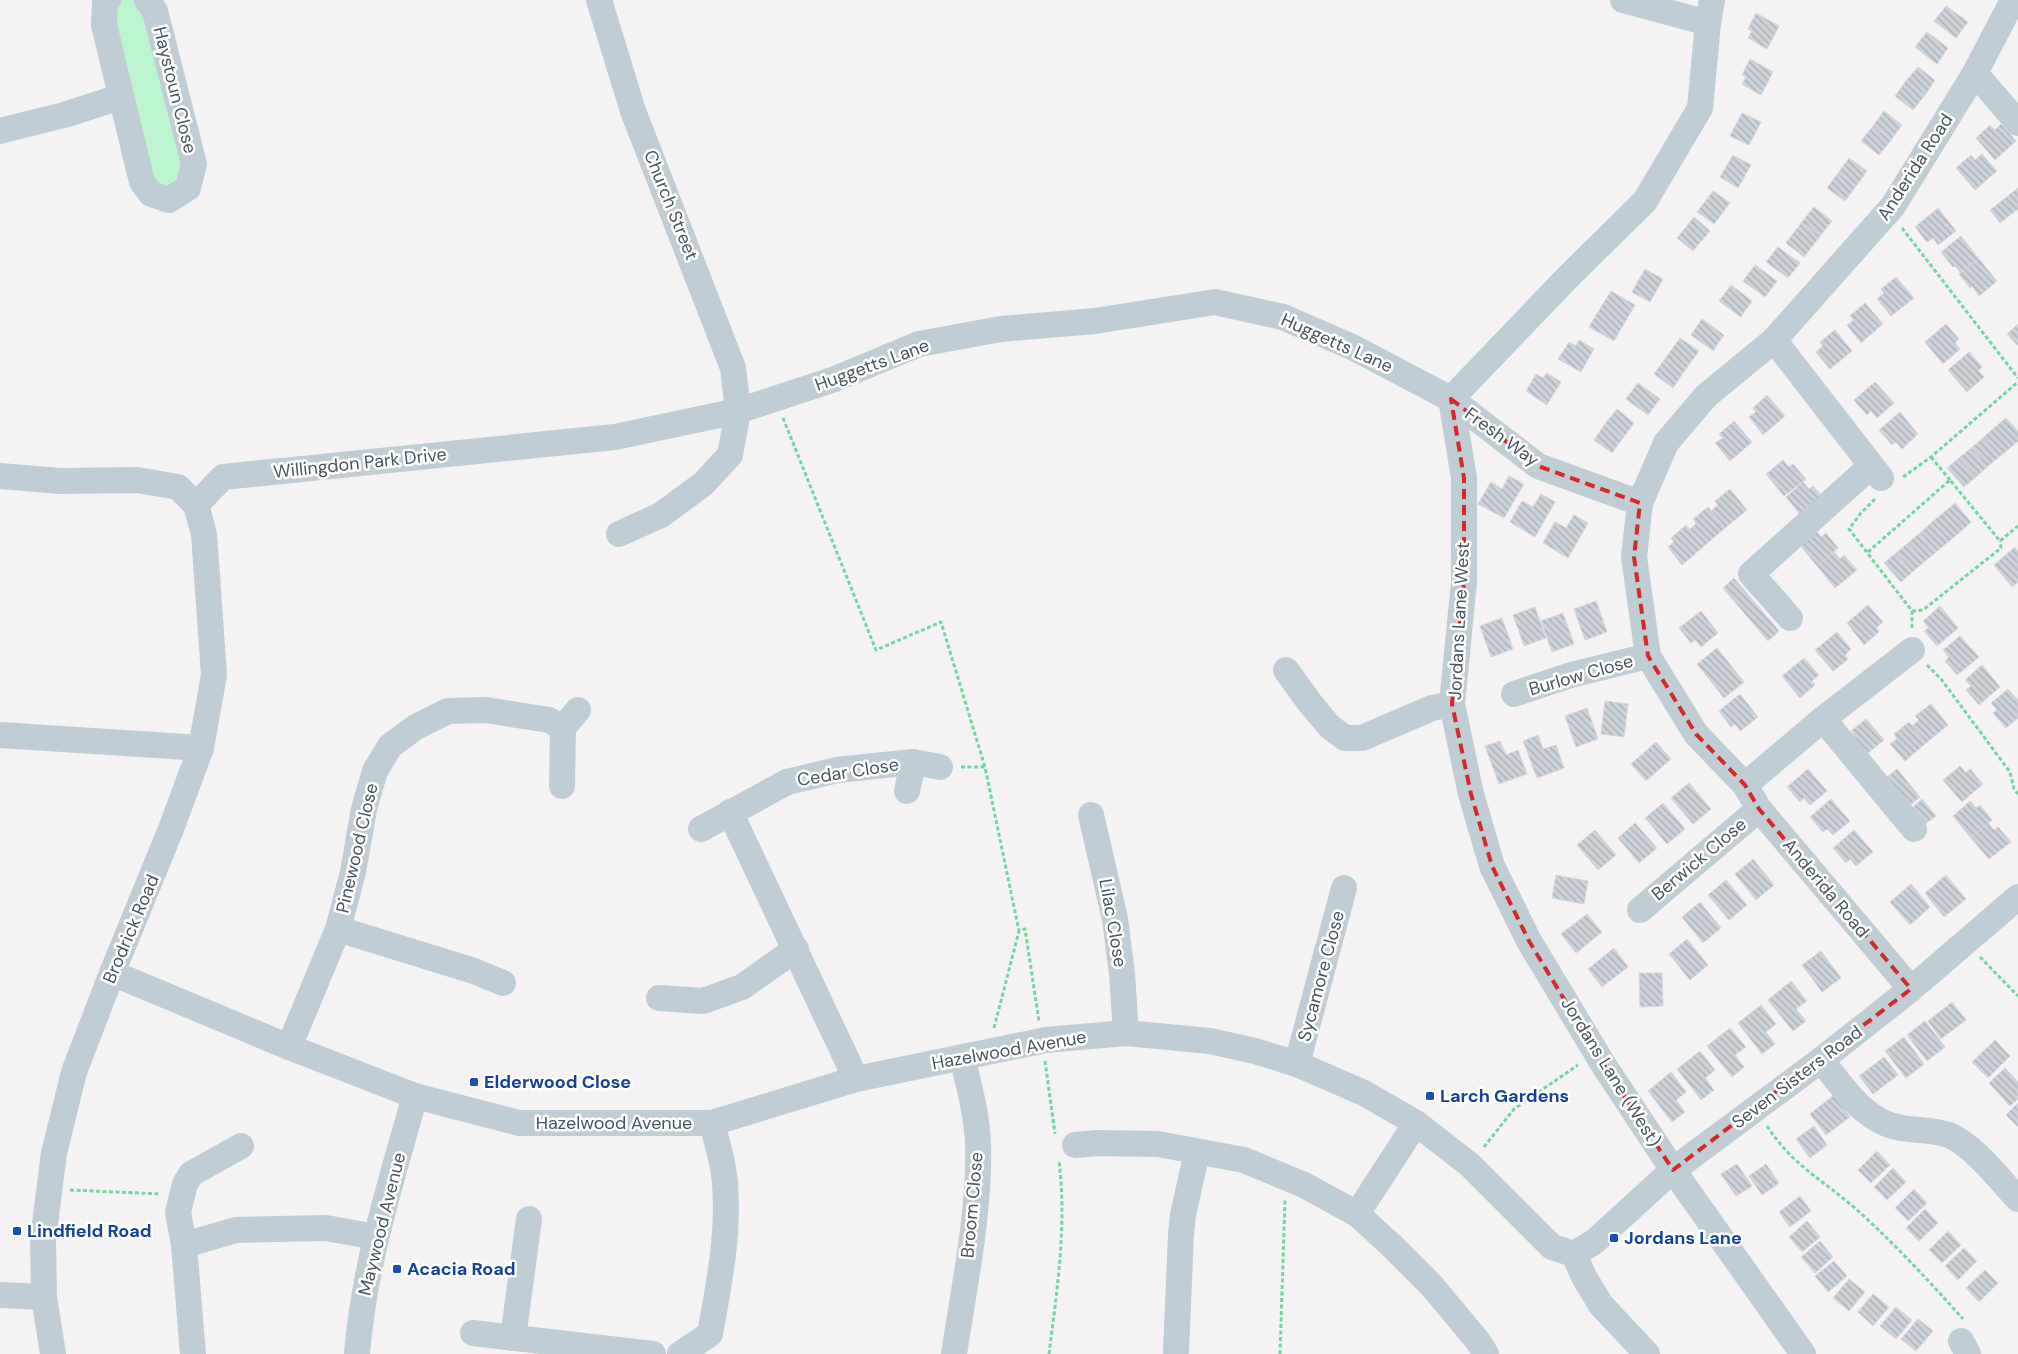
<svg xmlns="http://www.w3.org/2000/svg" width="2018" height="1354" font-family="'DM Sans',sans-serif">
	<defs>
		<pattern id="building-back-hatch" width="6" height="6" patternUnits="userSpaceOnUse" patternTransform="scale(1.25)"><rect width="6" height="6" fill="#cdd1d8"/><path d="M-1 5l2 2M0 0l6 6M5-1l2 2" fill="none" stroke="#a8acb3"/></pattern>
	</defs>
	<rect width="100%" height="100%" fill="#f4f2f2"/>
	<path fill="#bdf5d1" d="M108 0H147L188 188 151 194Z"/>
	<g fill="url(#building-back-hatch)" stroke="#d5d8de">
		<path d="M1946 6 1968 22 1956 38 1934 21Z"/>
		<path d="M1756 13 1779 26 1767 49 1748 38 1752 31 1748 29Z"/>
		<path d="M1927 32 1948 48 1937 64 1915 47Z"/>
		<path d="M1750 59 1773 72 1761 95 1742 84 1746 77 1742 75Z"/>
		<path d="M1918 67 1935 80 1925 95 1906 81Z"/>
		<path d="M1906 81 1925 95 1913 110 1895 96Z"/>
		<path d="M1884 111 1902 125 1891 140 1873 126Z"/>
		<path d="M1742 113 1761 122 1749 145 1730 136Z"/>
		<path d="M2001 124 2016 141 1995 160 1976 138 1990 125 1995 130Z"/>
		<path d="M1873 126 1891 140 1879 155 1861 141Z"/>
		<path d="M1982 154 1997 171 1975 190 1956 168 1971 155 1975 160Z"/>
		<path d="M1733 155 1751 165 1738 188 1720 177Z"/>
		<path d="M1849 158 1867 171 1856 186 1838 173Z"/>
		<path d="M1838 173 1856 186 1845 201 1827 188Z"/>
		<path d="M2018 188V209L2000 223 1990 210Z"/>
		<path d="M1713 191 1730 203 1714 224 1697 212Z"/>
		<path d="M1814 207 1832 221 1820 236 1802 222Z"/>
		<path d="M1938 208 1956 231 1938 245 1933 238 1927 242 1915 227Z"/>
		<path d="M1694 217 1710 231 1693 251 1677 238Z"/>
		<path d="M1802 222 1820 236 1804 257 1786 243Z"/>
		<path d="M1961 236 1979 259 1961 273 1955 266 1953 267 1941 252Z"/>
		<path d="M1778 247 1800 263 1788 278 1766 262Z"/>
		<path d="M1979 259 1997 281 1979 296 1972 286 1970 288 1959 274Z"/>
		<path d="M1755 265 1777 281 1765 297 1743 281Z"/>
		<path d="M1645 269 1663 279 1650 302 1632 292Z"/>
		<path d="M1896 277 1914 298 1891 316 1877 299 1884 293 1881 289Z"/>
		<path d="M1731 285 1752 301 1741 317 1719 301Z"/>
		<path d="M1611 291 1635 305 1614 341 1589 327Z"/>
		<path d="M1865 303 1883 324 1861 343 1847 325 1854 320 1850 316Z"/>
		<path d="M1702 319 1724 335 1713 351 1691 335Z"/>
		<path d="M1946 324 1959 339 1955 343 1960 349 1943 364 1925 342Z"/>
		<path d="M2018 324V346L2007 334Z"/>
		<path d="M1835 330 1852 351 1830 369 1816 352 1823 346 1820 342Z"/>
		<path d="M1680 338 1699 351 1683 373 1665 359Z"/>
		<path d="M1579 340 1594 349 1581 372 1558 359 1569 342 1576 346Z"/>
		<path d="M1969 352 1982 367 1978 371 1984 377 1967 392 1948 370Z"/>
		<path d="M1665 359 1683 373 1673 388 1654 374Z"/>
		<path d="M1547 373 1561 382 1547 405 1526 391 1536 374 1543 378Z"/>
		<path d="M1875 382 1894 403 1877 418 1871 411 1867 415 1854 400Z"/>
		<path d="M1638 383 1660 399 1648 415 1626 399Z"/>
		<path d="M1767 395 1785 416 1763 435 1749 417 1756 412 1753 408Z"/>
		<path d="M1617 409 1634 423 1623 438 1605 424Z"/>
		<path d="M1900 412 1918 434 1902 449 1896 442 1892 445 1879 430Z"/>
		<path d="M2006 418 2018 431V441L2011 447 1994 428Z"/>
		<path d="M1734 421 1752 442 1730 461 1715 443 1723 438 1719 434Z"/>
		<path d="M1605 424 1623 438 1612 453 1594 440Z"/>
		<path d="M1994 428 2011 447 1999 457 1983 438Z"/>
		<path d="M1983 438 1999 457 1987 467 1971 448Z"/>
		<path d="M1971 448 1987 467 1976 477 1959 458Z"/>
		<path d="M1959 458 1976 477 1964 487 1947 468Z"/>
		<path d="M1783 460 1789 467 1793 464 1806 479 1784 496 1766 474Z"/>
		<path d="M1509 476 1524 484 1504 518 1478 504 1491 482 1502 489Z"/>
		<path d="M1803 482 1809 489 1813 486 1826 501 1804 519 1786 497Z"/>
		<path d="M1730 489 1747 510 1725 528 1711 511 1718 505 1715 501Z"/>
		<path d="M1541 494 1555 502 1535 537 1510 522 1522 501 1533 507Z"/>
		<path d="M1955 503 1971 522 1960 532 1943 513Z"/>
		<path d="M1708 507 1725 528 1704 546 1690 529 1696 524 1693 519Z"/>
		<path d="M1943 513 1960 532 1948 542 1931 523Z"/>
		<path d="M1574 515 1588 523 1568 558 1543 543 1555 522 1566 528Z"/>
		<path d="M1931 523 1948 542 1936 552 1920 533Z"/>
		<path d="M1686 525 1704 546 1682 565 1668 547 1674 542 1671 538Z"/>
		<path d="M1816 530 1821 537 1826 533 1838 548 1817 566 1799 544Z"/>
		<path d="M1920 533 1936 552 1924 562 1908 543Z"/>
		<path d="M1908 543 1924 562 1912 572 1896 553Z"/>
		<path d="M2015 547 2018 551V582L2012 587 1994 565Z"/>
		<path d="M1834 552 1840 559 1844 555 1857 570 1835 588 1817 566Z"/>
		<path d="M1896 553 1912 572 1901 582 1884 563Z"/>
		<path d="M1734 578 1779 631 1768 641 1723 588Z"/>
		<path d="M1596 601 1607 632 1585 640 1574 609Z"/>
		<path d="M1868 605 1883 622 1876 628 1879 632 1864 645 1847 623Z"/>
		<path d="M1940 606 1958 628 1937 646 1924 631 1929 628 1923 621Z"/>
		<path d="M1535 607 1546 638 1524 646 1513 615Z"/>
		<path d="M1701 611 1718 633 1701 647 1695 640 1691 643 1679 628Z"/>
		<path d="M1563 613 1574 644 1552 652 1541 621Z"/>
		<path d="M1502 618 1513 649 1491 657 1480 626Z"/>
		<path d="M1837 632 1851 649 1845 655 1848 659 1833 671 1815 650Z"/>
		<path d="M1960 636 1979 657 1957 675 1945 661 1949 657 1943 650Z"/>
		<path d="M1717 648 1744 682 1724 698 1697 664Z"/>
		<path d="M1804 658 1819 675 1812 681 1815 685 1800 698 1782 676Z"/>
		<path d="M1982 665 2000 687 1979 705 1966 690 1971 686 1965 680Z"/>
		<path d="M2008 689 2018 700V718L2006 728 1993 713 1997 710 1991 703Z"/>
		<path d="M1740 694 1758 717 1740 731 1735 724 1731 727 1719 711Z"/>
		<path d="M1605 701 1628 704 1624 737 1601 734Z"/>
		<path d="M1931 704 1948 725 1926 743 1912 726 1919 720 1915 716Z"/>
		<path d="M1587 708 1598 739 1576 747 1565 716Z"/>
		<path d="M1866 719 1884 740 1862 758 1848 741 1855 736 1851 731Z"/>
		<path d="M1909 722 1926 743 1905 761 1890 744 1897 739 1894 734Z"/>
		<path d="M1538 735 1543 749 1556 745 1564 768 1537 778 1523 741Z"/>
		<path d="M1500 741 1506 755 1518 750 1527 774 1499 784 1485 746Z"/>
		<path d="M1656 742 1671 759 1646 781 1631 764Z"/>
		<path d="M1960 766 1966 773 1970 769 1983 784 1962 802 1943 780Z"/>
		<path d="M1808 769 1827 791 1810 805 1804 798 1800 802 1787 787Z"/>
		<path d="M1897 769 1920 797 1910 805 1887 777Z"/>
		<path d="M1689 783 1711 809 1693 824 1671 798Z"/>
		<path d="M1831 799 1850 821 1833 835 1827 829 1823 832 1810 817Z"/>
		<path d="M1922 799 1936 816 1925 824 1912 808Z"/>
		<path d="M1970 801 1976 808 1980 805 1992 820 1971 838 1953 816Z"/>
		<path d="M1663 803 1685 829 1667 844 1645 818Z"/>
		<path d="M1635 823 1657 848 1639 863 1618 838Z"/>
		<path d="M1988 823 1994 830 1998 827 2011 842 1989 859 1971 838Z"/>
		<path d="M1595 830 1616 855 1598 870 1577 845Z"/>
		<path d="M1854 830 1873 852 1856 866 1850 859 1846 863 1833 848Z"/>
		<path d="M1753 859 1774 885 1756 900 1735 874Z"/>
		<path d="M1556 875 1588 881 1584 904 1552 898Z"/>
		<path d="M1946 875 1966 899 1944 917 1925 893Z"/>
		<path d="M1726 880 1747 905 1729 920 1708 895Z"/>
		<path d="M1911 884 1930 907 1910 925 1890 902Z"/>
		<path d="M1700 902 1721 928 1703 943 1682 917Z"/>
		<path d="M1587 914 1602 932 1576 953 1561 934Z"/>
		<path d="M1687 939 1708 965 1690 980 1669 954Z"/>
		<path d="M1614 948 1628 967 1602 987 1588 969Z"/>
		<path d="M1821 951 1841 978 1822 992 1802 965Z"/>
		<path d="M1639 973H1662L1663 1006 1640 1007Z"/>
		<path d="M1791 981 1807 1001 1796 1009 1806 1021 1793 1031 1768 1000Z"/>
		<path d="M1952 1002 1966 1020 1941 1039 1928 1021Z"/>
		<path d="M1761 1005 1776 1024 1766 1032 1775 1044 1762 1054 1738 1023Z"/>
		<path d="M1925 1021 1945 1047 1927 1061 1907 1035Z"/>
		<path d="M1730 1028 1746 1047 1735 1055 1744 1067 1732 1077 1707 1046Z"/>
		<path d="M1904 1037 1924 1064 1906 1078 1885 1051Z"/>
		<path d="M1995 1040 2010 1056 1988 1078 1972 1062Z"/>
		<path d="M1700 1051 1715 1070 1705 1078 1714 1090 1701 1100 1677 1069Z"/>
		<path d="M1884 1057 1898 1075 1873 1094 1859 1076Z"/>
		<path d="M2005 1068 2018 1082V1099L2010 1106 1989 1083Z"/>
		<path d="M1671 1072 1686 1092 1676 1100 1685 1112 1672 1122 1648 1091Z"/>
		<path d="M1834 1095 1850 1117 1826 1135 1810 1114Z"/>
		<path d="M2018 1103V1127L2006 1115Z"/>
		<path d="M1814 1126 1827 1145 1810 1158 1796 1139Z"/>
		<path d="M1877 1151 1890 1165 1871 1183 1858 1170Z"/>
		<path d="M1737 1164 1752 1186 1736 1196 1721 1174Z"/>
		<path d="M1766 1164 1779 1183 1762 1195 1749 1176Z"/>
		<path d="M1893 1168 1906 1182 1887 1200 1874 1187Z"/>
		<path d="M1914 1189 1927 1203 1908 1221 1895 1208Z"/>
		<path d="M1800 1196 1811 1211 1790 1227 1779 1212Z"/>
		<path d="M1925 1209 1938 1223 1919 1241 1906 1228Z"/>
		<path d="M1807 1221 1820 1237 1802 1252 1789 1237Z"/>
		<path d="M1948 1231 1961 1245 1942 1263 1929 1250Z"/>
		<path d="M1820 1241 1833 1257 1815 1273 1801 1257Z"/>
		<path d="M1964 1248 1977 1261 1958 1280 1945 1266Z"/>
		<path d="M1834 1261 1847 1276 1828 1292 1815 1276Z"/>
		<path d="M1985 1270 1998 1283 1979 1302 1966 1288Z"/>
		<path d="M1849 1279 1865 1292 1849 1311 1833 1298Z"/>
		<path d="M1873 1294 1889 1307 1873 1326 1858 1312Z"/>
		<path d="M1896 1307 1912 1320 1896 1339 1880 1326Z"/>
		<path d="M1918 1319 1933 1331 1916 1351 1901 1339Z"/>
	</g>
	<g fill="none" stroke-linecap="round" stroke-linejoin="round">
		<g stroke="#71d7a2" stroke-width="3" stroke-dasharray="4 2.5" stroke-linecap="butt">
			<path d="M1902 228 2018 378"/>
			<path d="M783 418 876 650 941 622 985 767 1019 931 1025 929 1039 1021"/>
			<path d="M1931 457 1950 480"/>
			<path d="M1903 477 1931 457 2018 382"/>
			<path d="M1875 499 1861 513 1849 529 1912 611V630"/>
			<path d="M1868 552 1950 480 2000 541 2018 526"/>
			<path d="M1912 611 1923 610 2001 548 2000 541"/>
			<path d="M1927 665 1941 679 2010 772 2014 789 2018 794"/>
			<path d="M961 767H985"/>
			<path d="M1980 957 2018 996"/>
			<path d="M994 1028 1019 931"/>
			<path d="M1045 1061 1055 1134"/>
			<path d="M1767 1126C1793 1166 1823 1180 1856 1209 1895 1244 1929 1281 1963 1319"/>
			<path d="M1484 1147 1514 1109 1578 1065"/>
			<path d="M70 1190 161 1194"/>
			<path d="M1049 1354C1057 1290 1067 1225 1059 1161"/>
			<path d="M1280 1354 1285 1200"/>
		</g>
		<g stroke="#c1cdd5" stroke-width="26">
			<path d="M108 0 105 2 104 25 142 182 151 194 169 200 188 188 194 164 155 11 147 0"/>
			<path d="M599 0 633 111 733 368 738 411 730 455 703 484 661 515 619 534"/>
			<path d="M1623 0 1708 23"/>
			<path d="M1975 73 2018 123"/>
			<path d="M0 131 64 115 120 97"/>
			<path d="M1774 340 1881 478"/>
			<path d="M1451 399 1464 478V582L1452 704 1471 794 1492 866 1529 941 1603 1064 1673 1170 1803 1354"/>
			<path d="M1451 399 1566 279 1645 201 1700 108 1708 23 1712 0"/>
			<path d="M0 476 60 481 137 480 178 487 196 505 204 534 214 675 201 748 171 829 112 973 74 1072 54 1153 43 1239 44 1297 53 1354"/>
			<path d="M196 505 223 477 615 437 738 411 835 379 919 344 1001 329 1095 321 1215 302 1283 317 1352 347 1451 399 1538 466 1640 503"/>
			<path d="M1790 618 1751 574 1871 466"/>
			<path d="M1286 670 1310 703 1330 727 1345 738H1362L1432 708 1452 704"/>
			<path d="M1514 694 1571 675 1648 656"/>
			<path d="M1823 719 1914 829"/>
			<path d="M563 728 578 710"/>
			<path d="M0 735 201 748"/>
			<path d="M1745 785 1823 719 1912 650"/>
			<path d="M907 791 913 762"/>
			<path d="M730 812 856 1079"/>
			<path d="M1091 815 1115 919 1122 974 1126 1033"/>
			<path d="M701 829 787 782 837 770 913 762 940 767"/>
			<path d="M1640 910 1759 809"/>
			<path d="M338 929 474 971 503 983"/>
			<path d="M112 973 289 1047 415 1096 519 1123H712L856 1079 1046 1040 1126 1033 1210 1041 1255 1051 1297 1064 1364 1093 1416 1123 1470 1165 1552 1247 1574 1254 1584 1277 1601 1305 1647 1354"/>
			<path d="M1911 989 1759 809 1745 785 1696 734 1648 656 1634 557 1640 503 1666 443 1706 396 1774 340 1893 206 1975 73 2013 0"/>
			<path d="M659 998 703 1001 742 987 796 949"/>
			<path d="M289 1047 338 929 353 872 364 809 375 771 390 746 416 727 448 711 486 710 549 720 563 728 562 786"/>
			<path d="M1821 1060C1843 1087 1865 1123 1902 1128 1918 1131 1935 1129 1951 1136 1976 1148 1999 1179 2018 1199"/>
			<path d="M1297 1064 1344 888"/>
			<path d="M1075 1145 1097 1143 1158 1144 1244 1160 1304 1185 1357 1214 1391 1245 1432 1286 1477 1340 1486 1354"/>
			<path d="M1357 1214 1416 1123"/>
			<path d="M184 1245 236 1230 326 1228 376 1237"/>
			<path d="M1574 1254 1594 1242 1673 1170 1821 1060 1911 989 2018 897"/>
			<path d="M0 1295 44 1297"/>
			<path d="M473 1333 653 1354"/>
			<path d="M513 1338 529 1219"/>
			<path d="M1961 1341 1968 1354"/>
			<path d="M1176 1351 1181 1235 1183 1215 1197 1152"/>
			<path d="M193 1354 184 1245 178 1212 185 1184 191 1174 241 1146"/>
			<path d="M357 1354C364 1266 391 1181 415 1096"/>
			<path d="M680 1354 710 1334C719 1284 729 1235 725 1184 724 1164 717 1143 712 1123"/>
			<path d="M954 1354C964 1287 980 1212 978 1144 977 1115 969 1085 962 1057"/>
		</g>
	</g>
	<path fill="none" stroke="#d62828" stroke-width="4" stroke-dasharray="10 6" stroke-linejoin="round" d="M1451 399 1538 466 1640 503 1634 557 1648 656 1696 734 1745 785 1759 809 1911 989 1673 1170 1603 1064 1529 941 1492 866 1471 794 1452 704 1464 582V478Z"/>
	<g fill="#1a4fb4" stroke="#fff" stroke-width="2">
		<rect x="469" y="1077" width="10" height="10" rx="2.5"/>
		<rect x="1425" y="1091" width="10" height="10" rx="2.5"/>
		<rect x="12" y="1226" width="10" height="10" rx="2.5"/>
		<rect x="1609" y="1233" width="10" height="10" rx="2.5"/>
		<rect x="392" y="1264" width="10" height="10" rx="2.5"/>
	</g>
	<g text-anchor="middle" stroke-width="5" stroke-linejoin="round" paint-order="stroke">
		<g font-size="18" fill="#475662" stroke="#fff">
			<text transform="translate(175 90) rotate(76)" y="6">Haystoun Close</text>
			<text transform="translate(1915 167) rotate(-57)" y="6">Anderida Road</text>
			<text transform="translate(671 205) rotate(68)" y="6">Church Street</text>
			<text transform="translate(1337 343) rotate(24)" y="6">Huggetts Lane</text>
			<text transform="translate(872 365) rotate(-20)" y="6">Huggetts Lane</text>
			<text transform="translate(1502 437) rotate(36)" y="6">Fresh Way</text>
			<text transform="translate(360 463) rotate(-6)" y="6">Willingdon Park Drive</text>
			<text transform="translate(1459 621) rotate(-87)" y="6">Jordans Lane West</text>
			<text transform="translate(1581 675) rotate(-16)" y="6">Burlow Close</text>
			<text transform="translate(848 772) rotate(-9)" y="6">Cedar Close</text>
			<text transform="translate(357 848) rotate(-77)" y="6">Pinewood Close</text>
			<text transform="translate(1699 859) rotate(-40)" y="6">Berwick Close</text>
			<text transform="translate(1826 888) rotate(50)" y="6">Anderida Road</text>
			<text transform="translate(1113 923) rotate(80)" y="6">Lilac Close</text>
			<text transform="translate(131 929) rotate(-67)" y="6">Brodrick Road</text>
			<text transform="translate(1321 976) rotate(-75)" y="6">Sycamore Close</text>
			<text transform="translate(1009 1050) rotate(-10)" y="6">Hazelwood Avenue</text>
			<text transform="translate(1611 1072) rotate(58)" y="6">Jordans Lane (West)</text>
			<text transform="translate(1797 1077) rotate(-37)" y="6">Seven Sisters Road</text>
			<text x="614" y="1129">Hazelwood Avenue</text>
			<text transform="translate(972 1205) rotate(-85)" y="6">Broom Close</text>
			<text transform="translate(382 1224) rotate(-76)" y="6">Maywood Avenue</text>
		</g>
		<g font-size="18" font-weight="bold" fill="#164399" stroke="#fff" text-anchor="start">
			<text x="484" y="1088">Elderwood Close</text>
			<text x="1440" y="1102">Larch Gardens</text>
			<text x="27" y="1237">Lindfield Road</text>
			<text x="1624" y="1244">Jordans Lane</text>
			<text x="407" y="1275">Acacia Road</text>
		</g>
	</g>
</svg>
